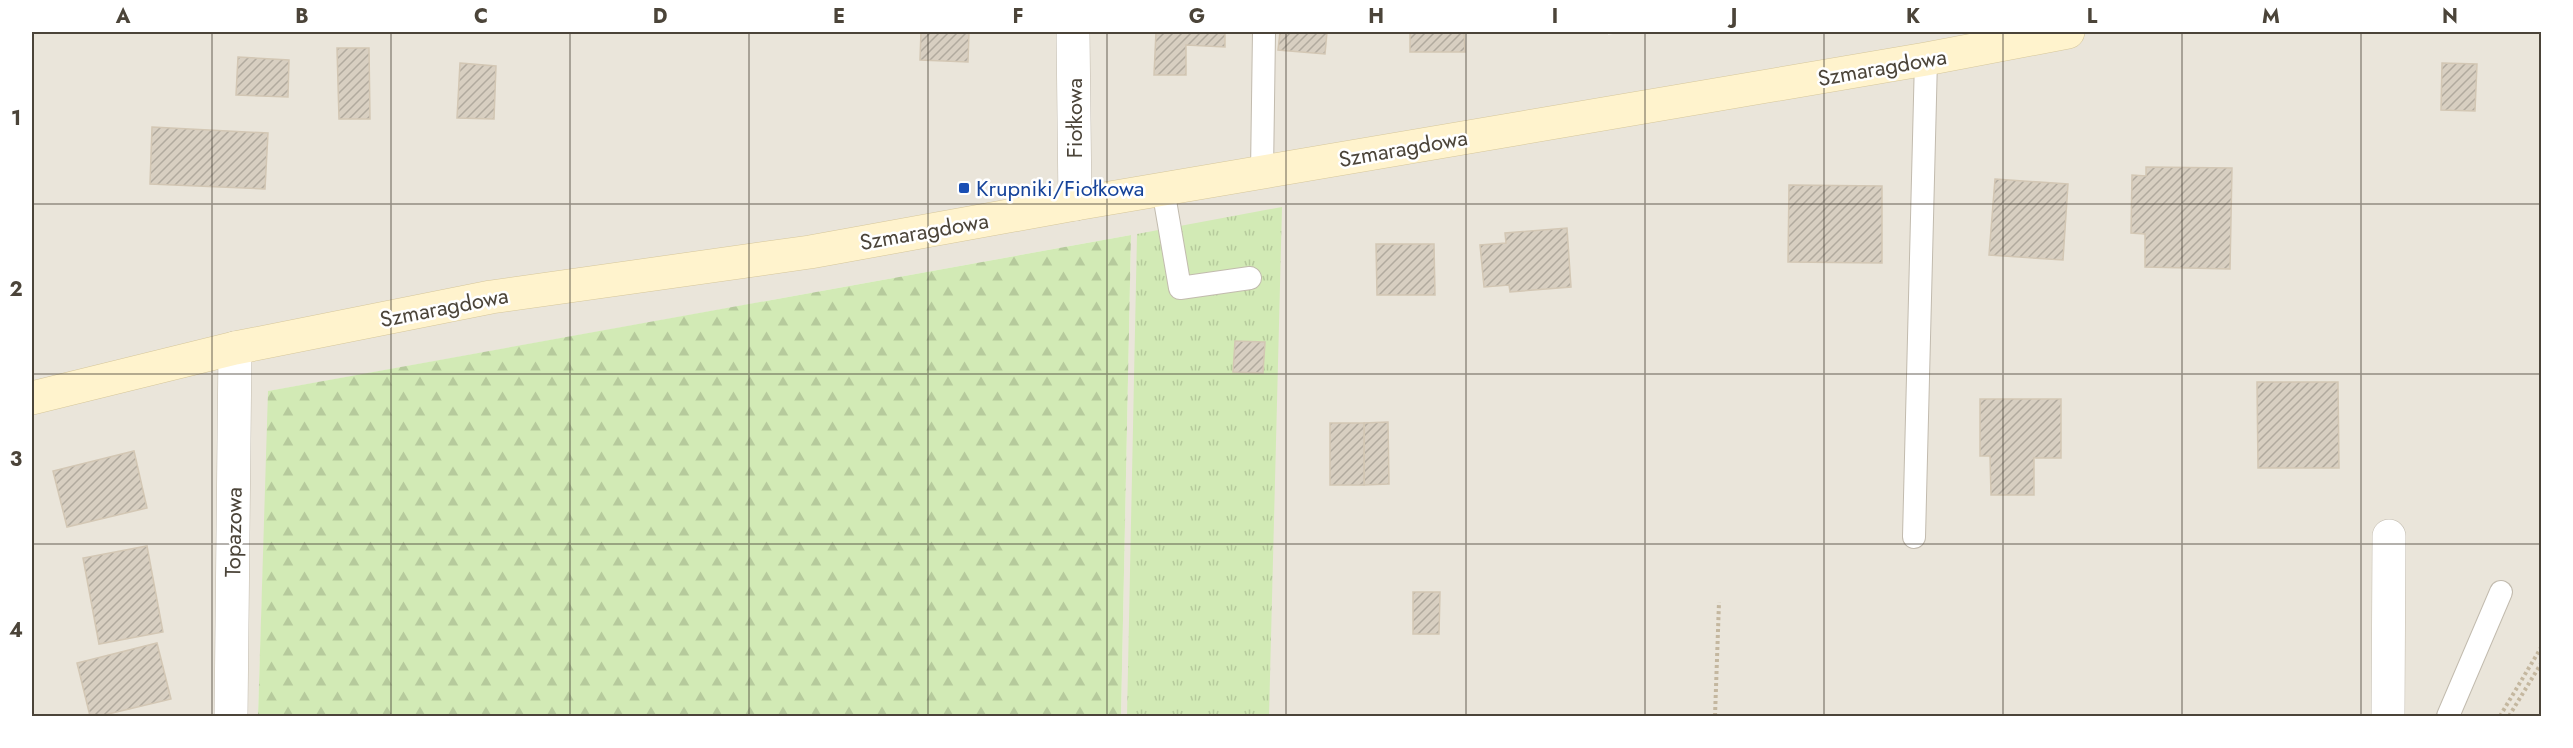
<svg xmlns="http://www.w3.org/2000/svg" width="2573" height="748" font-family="Jost,sans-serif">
	<defs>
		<pattern id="forest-firs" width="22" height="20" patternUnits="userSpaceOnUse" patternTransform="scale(1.5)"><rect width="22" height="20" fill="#d2eab5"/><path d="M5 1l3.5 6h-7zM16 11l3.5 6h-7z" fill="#b6ca9c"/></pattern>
		<pattern id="park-tufts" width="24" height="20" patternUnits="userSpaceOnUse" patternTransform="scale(1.5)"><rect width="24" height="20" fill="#d2eab5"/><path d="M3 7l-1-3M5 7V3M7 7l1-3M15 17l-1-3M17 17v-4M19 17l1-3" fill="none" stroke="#b6ca9c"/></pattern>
		<pattern id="building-hatch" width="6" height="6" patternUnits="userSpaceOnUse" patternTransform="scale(1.5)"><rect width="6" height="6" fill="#d8cfc1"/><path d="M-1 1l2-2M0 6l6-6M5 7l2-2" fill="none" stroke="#b1aa9e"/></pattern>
	</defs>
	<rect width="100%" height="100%" fill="#f6f3ec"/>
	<path fill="#eae5da" d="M32 32H1608V35L1623 32H2541V716H1121L1131 235 269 391 258 716H32Z"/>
	<path fill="url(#forest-firs)" d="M1131 235 1121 716H258L268 391Z"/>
	<path fill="url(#park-tufts)" d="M1282 207 1269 716H1127L1137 234Z"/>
	<g fill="url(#building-hatch)" stroke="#d3c7b4" stroke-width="1.5">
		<path d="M921 32H969L968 62 920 60Z"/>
		<path d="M1156 32H1225V47L1186 45V75H1154Z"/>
		<path d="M1280 32H1327L1325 54 1278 50Z"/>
		<path d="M1410 32H1464L1465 52H1410Z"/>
		<path d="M337 48H369L370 119H339Z"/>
		<path d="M238 57 289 60 288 97 236 95Z"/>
		<path d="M460 63 496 66 494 119 457 118Z"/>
		<path d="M2442 63 2477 64 2475 111 2441 110Z"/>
		<path d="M152 127 268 133 265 189 150 184Z"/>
		<path d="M2146 167 2232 168 2230 269 2145 267V234L2131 233 2132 175 2146 176Z"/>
		<path d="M1995 179 2068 184 2063 260 1989 255Z"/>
		<path d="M1789 185 1882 186V263L1788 262Z"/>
		<path d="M1567 228 1571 287 1510 292 1509 285 1484 287 1480 245 1506 243 1505 233Z"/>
		<path d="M1376 244H1434L1435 295H1377Z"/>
		<path d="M1235 341 1265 342 1263 373 1233 372Z"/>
		<path d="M2257 382H2338L2339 468H2258Z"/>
		<path d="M1980 399H2061V458H2034V495H1991L1990 456H1980Z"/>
		<path d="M1388 422 1389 484 1364 485V423Z"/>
		<rect x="1330" y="423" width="34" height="62"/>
		<path d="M134 451 147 508 67 527 53 471Z"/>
		<path d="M147 546 163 632 99 644 83 558Z"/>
		<path d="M1413 592H1440L1439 634H1413Z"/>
		<path d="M157 643 171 699 100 716H90L77 663Z"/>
	</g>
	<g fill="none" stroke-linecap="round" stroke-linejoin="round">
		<g stroke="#c2bbae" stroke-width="24">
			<g id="lane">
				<path d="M1262 172 1264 32"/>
				<path d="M1163 189 1180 288 1250 278"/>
				<path d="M1914 537 1926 59"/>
				<path d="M2448 716 2501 592"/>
			</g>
		</g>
		<g stroke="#c2bbae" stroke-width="34">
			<g id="street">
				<path d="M1073 32 1075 204"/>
				<path d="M231 716 235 348"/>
				<path d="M2388 716 2389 536"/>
			</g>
		</g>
		<g stroke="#d6c79b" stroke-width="34">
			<path id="secondary" d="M32 398 235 348 491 297 810 252 1075 204 1926 59 2068 32"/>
		</g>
		<g stroke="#c4b79f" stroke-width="4" stroke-dasharray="3 3" stroke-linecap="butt">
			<path d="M1715 716 1719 602"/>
			<path d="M2500 716 2542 646"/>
			<path d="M2509 716 2542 662"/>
		</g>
		<use href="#lane" stroke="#fff" stroke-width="22"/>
		<use href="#street" stroke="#fff" stroke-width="33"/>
		<use href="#secondary" stroke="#fff3cd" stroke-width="33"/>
	</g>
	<path fill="none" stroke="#4b4439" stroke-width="1.5" stroke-opacity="0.55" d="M212 32V716M391 32V716M570 32V716M749 32V716M928 32V716M1107 32V716M1286 32V716M1466 32V716M1645 32V716M1824 32V716M2003 32V716M2182 32V716M2361 32V716M32 204H2542M32 374H2542M32 544H2542"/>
	<rect fill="#1a4fb4" stroke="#fff" stroke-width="2" x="958" y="182" width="12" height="12" rx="3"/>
	<g text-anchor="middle" stroke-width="5" stroke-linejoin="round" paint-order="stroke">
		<g font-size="22" fill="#4b4439" stroke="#fff">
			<text transform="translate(1882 67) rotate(-10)" y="8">Szmaragdowa</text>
			<text transform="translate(1074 118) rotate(-90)" y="8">Fiołkowa</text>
			<text transform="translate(1403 148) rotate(-10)" y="8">Szmaragdowa</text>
			<text transform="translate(924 231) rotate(-10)" y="8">Szmaragdowa</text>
			<text transform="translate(444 307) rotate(-11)" y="8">Szmaragdowa</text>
			<text transform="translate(233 532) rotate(-89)" y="8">Topazowa</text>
		</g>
		<g font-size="22" fill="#164399" stroke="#fff" text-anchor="start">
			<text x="976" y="196">Krupniki/Fiołkowa</text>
		</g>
	</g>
	<rect width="2573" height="748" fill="none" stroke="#ffffff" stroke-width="66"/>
	<rect x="33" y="33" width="2507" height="682" fill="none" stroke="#4b4439" stroke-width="2"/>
	<g font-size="20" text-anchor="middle" font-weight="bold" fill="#4b4439">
		<text x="123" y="23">A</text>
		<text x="302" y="23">B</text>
		<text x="481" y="23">C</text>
		<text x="660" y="23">D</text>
		<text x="839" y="23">E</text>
		<text x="1018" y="23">F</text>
		<text x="1197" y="23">G</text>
		<text x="1376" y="23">H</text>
		<text x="1555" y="23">I</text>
		<text x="1734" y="23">J</text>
		<text x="1913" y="23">K</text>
		<text x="2092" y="23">L</text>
		<text x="2271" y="23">M</text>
		<text x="2450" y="23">N</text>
		<text x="16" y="125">1</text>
		<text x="16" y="296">2</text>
		<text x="16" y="466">3</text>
		<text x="16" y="637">4</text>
	</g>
</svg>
